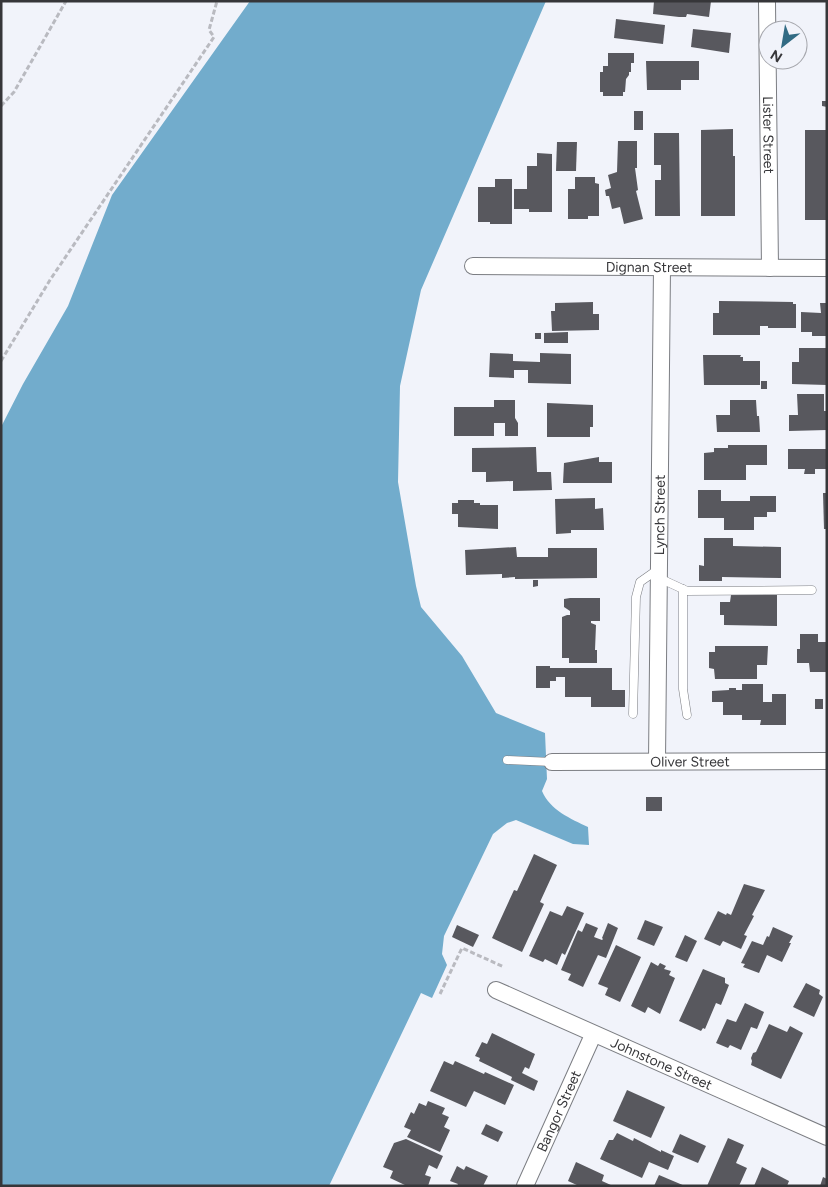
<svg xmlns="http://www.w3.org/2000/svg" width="828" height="1187" font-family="Figtree,sans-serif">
	<rect width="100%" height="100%" fill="#f1f3fa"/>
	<path fill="#72accc" d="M250 1H546L421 290 400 386 398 482 416 586 421 607 462 656 496 713 545 733 547 779 542 791C550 810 571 819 588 827L589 845 573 844 516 820 507 823 493 834 444 936 442 954 447 965 432 998 421 993 329 1186H1V427L23 384 68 306 112 195Z"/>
	<g fill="#58585e">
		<path d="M654 1H711L709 17 687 14 686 17H679L653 14Z"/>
		<path d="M616 19 665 25 663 44 614 38Z"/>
		<path d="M693 29 731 33 729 53 691 47Z"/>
		<path d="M608 53H634V63H631V72H629V75L626 79 625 92H623V96H603V92H600V72H603V66H608Z"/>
		<path d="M646 61H699V80H681V90H647Z"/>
		<path d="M822 101H827V107L822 106Z"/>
		<rect x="634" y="111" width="9" height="19"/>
		<path d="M733 129V156H735V216H701V130Z"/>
		<rect x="805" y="130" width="22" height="90"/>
		<path d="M654 133H679L680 216H655V180H661V165H654Z"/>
		<path d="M618 141H637V168H635L638 190 636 191 643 219 624 224 620 207 612 209 609 196H606L605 190 611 188 608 175 617 172Z"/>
		<path d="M557 142H577L576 171H556Z"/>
		<path d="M537 153 552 154V212H529V209H514V189H527V166H537Z"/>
		<path d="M575 177H595V183L599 184V216H588V219H568V189H575Z"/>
		<path d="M495 179H512V224H490V222H478V187H495Z"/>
		<path d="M719 301 793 302V304H796V328H768V326H760V335H713V313H719Z"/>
		<path d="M593 302V314H599V330L552 331 551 311H555V303Z"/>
		<path d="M820 303H827V336H812V332H801V312L821 313Z"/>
		<path d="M568 332V343H544V333Z"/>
		<rect x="535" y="333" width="6" height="6"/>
		<path d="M799 348H827V385L792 384V362H799Z"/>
		<path d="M490 353 513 354V361L540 362V353L571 354V384L528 383V370H514V378L489 377Z"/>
		<path d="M703 355H741L740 357H743V361H760V385H704Z"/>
		<rect x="761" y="381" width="6" height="8"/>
		<path d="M797 394H824V411H827V430L789 431V415H798Z"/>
		<path d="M494 400H515V418L518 423V436H505V423H494V436H454V407H494Z"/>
		<path d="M730 400H756L757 416H759L760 432H717L716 415H730Z"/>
		<path d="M547 403 593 405V427H590V437H547Z"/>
		<path d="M728 445H767V465H746V480H704V453L714 452V448H728Z"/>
		<path d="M536 447 537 472H551L552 490 513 491V481L486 482V472H472V448Z"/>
		<path d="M788 449H827V469H815V474H804L805 469H788Z"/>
		<path d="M599 457V462H612V483H563L564 463Z"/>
		<path d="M698 490H721V501H750V496H776V512H767V517H754V530H724V518H698Z"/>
		<path d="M823 493H827V529H824Z"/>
		<path d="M595 498V509L603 508 604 530H571V533L556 534 555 499Z"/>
		<path d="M458 500H474V503H480V505H498V529L458 527V514H452V503H458Z"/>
		<path d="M704 538H733V546L781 547V578L722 577V581H699V565L704 566Z"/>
		<path d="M516 547 517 557H548V548H597V578L515 579V577L502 578V574L466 575 465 550Z"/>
		<path d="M533 580H538V586L533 587Z"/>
		<path d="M731 595H777V626L724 625V615H720V602H730Z"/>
		<path d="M570 598H600V621H591V623L596 625 595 650H597V663H569V658H562V617L567 615H570V611L564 607V599Z"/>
		<path d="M800 634H818V642H827V672H810L809 663H797V649H800Z"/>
		<path d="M715 646H768L767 665H757V679H715L714 669 709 668V652H715Z"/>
		<path d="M536 666H550V668H612V690H625V707H591V697H565V677H556V681H550V688H536Z"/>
		<path d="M742 684H763V702H772V694H786V725H760L761 720H742V715H723V702H712V691L729 690V688H736V690H742Z"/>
		<rect x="815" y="699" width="8" height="10"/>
		<rect x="646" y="797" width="16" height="14"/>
		<path d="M534 854 557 865 540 902 544 904 522 952 492 938 514 890 517 891Z"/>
		<path d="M744 884 765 890 752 915 754 916 744 935 747 936 741 949 723 941 720 946 704 939 718 911 726 915 727 913 731 915Z"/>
		<path d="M567 906 584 913 565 955 562 953 557 965 545 959 543 962 529 956 550 911 562 916Z"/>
		<path d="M645 920 663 927 654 946 637 939Z"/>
		<path d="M586 923 598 928 594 937 602 940 603 939 602 938 608 923 618 928 606 958 598 955 583 987 568 980 571 974 561 970 578 930 582 932Z"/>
		<path d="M457 925 479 935 473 947 452 937Z"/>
		<path d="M773 927 793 936 789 943H791L782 962 767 955 759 973 743 967 745 964 741 963 752 941 763 945 767 936 769 937Z"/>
		<path d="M685 935 697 941 687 962 675 957Z"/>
		<path d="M616 945 641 957 620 1002 605 995 608 988 598 984Z"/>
		<path d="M651 962 658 966 660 963 666 966 664 969 671 971 669 975 675 978 660 1014 648 1007 645 1013 631 1006Z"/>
		<path d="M703 969 725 978V983L729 985 721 1005 716 1003 705 1029 703 1028 701 1031 679 1021Z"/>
		<path d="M806 983 820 990 819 994 823 997 814 1017 793 1007Z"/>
		<path d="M745 1003 764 1012 757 1029 751 1027 741 1050 730 1045 728 1048 716 1043 727 1019 736 1022Z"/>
		<path d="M769 1024 787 1032 790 1026 803 1033 781 1079 751 1065 752 1061 751 1058 753 1053 756 1052Z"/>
		<path d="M492 1033 535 1054 529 1069 525 1067 522 1073 538 1081 534 1091 511 1080 512 1077 479 1061 480 1058 475 1056 482 1042 487 1044Z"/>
		<path d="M444 1061 453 1065 455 1061 484 1074 485 1072 514 1085 505 1105 474 1091 466 1107 430 1091Z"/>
		<path d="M627 1090 665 1107 651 1138 613 1121Z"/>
		<path d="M428 1101 445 1108 442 1114 449 1117 444 1127 450 1130 440 1152 407 1137 411 1130 404 1127 411 1112 414 1114 419 1103 426 1106Z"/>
		<path d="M486 1124 503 1132 498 1142 481 1134Z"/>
		<path d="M617 1133 633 1141 634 1138 661 1152V1150L674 1156 668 1170 649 1162 642 1178 600 1159 609 1140H613Z"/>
		<path d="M680 1134 706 1146 698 1163 672 1152Z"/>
		<path d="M728 1138 744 1145 736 1163 747 1168 739 1186H707Z"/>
		<path d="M406 1139 443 1156 437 1169 429 1165 425 1175 431 1177 428 1186H407L390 1178 393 1171 383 1167 394 1143Z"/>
		<path d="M576 1162 604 1175 602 1181 613 1186H579L568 1181Z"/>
		<path d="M457 1166 464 1170 466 1166 488 1176 483 1186H457L458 1184 450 1181Z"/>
		<path d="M762 1167 789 1181 787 1186H754Z"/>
		<path d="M659 1175 685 1186H654Z"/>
		<path d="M823 1177 827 1179V1186H820Z"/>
	</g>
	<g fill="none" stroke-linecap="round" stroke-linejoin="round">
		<g stroke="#7b7d82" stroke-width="9">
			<g id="service">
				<path d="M659 578 687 591 812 590"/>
				<path d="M683 589V689L687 715"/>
				<path d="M633 714 636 597 640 582 657 570"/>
				<path d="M507 760 552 762"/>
			</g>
		</g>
		<g stroke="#7b7d82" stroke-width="18">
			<g id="minor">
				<path id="s1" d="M767 3 770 268"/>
				<path id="s2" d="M473 266 827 268"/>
				<path id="s3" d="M657 761 662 268"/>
				<path id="s4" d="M552 762 827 761"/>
				<path id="s5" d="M496 990 827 1137"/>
				<path id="s6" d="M525 1186 593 1035"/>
			</g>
		</g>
		<g stroke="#b9bac0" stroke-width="3" stroke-dasharray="5 2.5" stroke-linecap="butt">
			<path d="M1 106 14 92 66 1"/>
			<path d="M1 361 50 280 214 37 209 30 217 1"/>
			<path d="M440 994 462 948 504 967"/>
		</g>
		<use href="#service" stroke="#fff" stroke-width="8"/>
		<use href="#minor" stroke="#fff" stroke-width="16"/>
	</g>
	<g text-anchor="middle" stroke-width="5" stroke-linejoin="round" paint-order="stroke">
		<g font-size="14" fill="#363639" stroke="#f1f3fa">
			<text dy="5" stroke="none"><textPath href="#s1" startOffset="132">Lister Street</textPath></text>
			<text dy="5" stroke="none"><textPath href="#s2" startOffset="176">Dignan Street</textPath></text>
			<text dy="5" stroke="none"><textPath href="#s3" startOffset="246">Lynch Street</textPath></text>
			<text dy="5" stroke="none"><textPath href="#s4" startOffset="138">Oliver Street</textPath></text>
			<text dy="5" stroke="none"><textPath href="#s5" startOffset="181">Johnstone Street</textPath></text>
			<text dy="5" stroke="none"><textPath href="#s6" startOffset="82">Bangor Street</textPath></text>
		</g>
	</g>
	<rect width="828" height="1187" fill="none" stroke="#363639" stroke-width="5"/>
	<g transform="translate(783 45) rotate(211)"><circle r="24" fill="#f1f3fa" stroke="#a6a7ad"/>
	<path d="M0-4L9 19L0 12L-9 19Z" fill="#326b84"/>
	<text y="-8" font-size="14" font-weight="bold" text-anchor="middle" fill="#363639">N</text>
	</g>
</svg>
